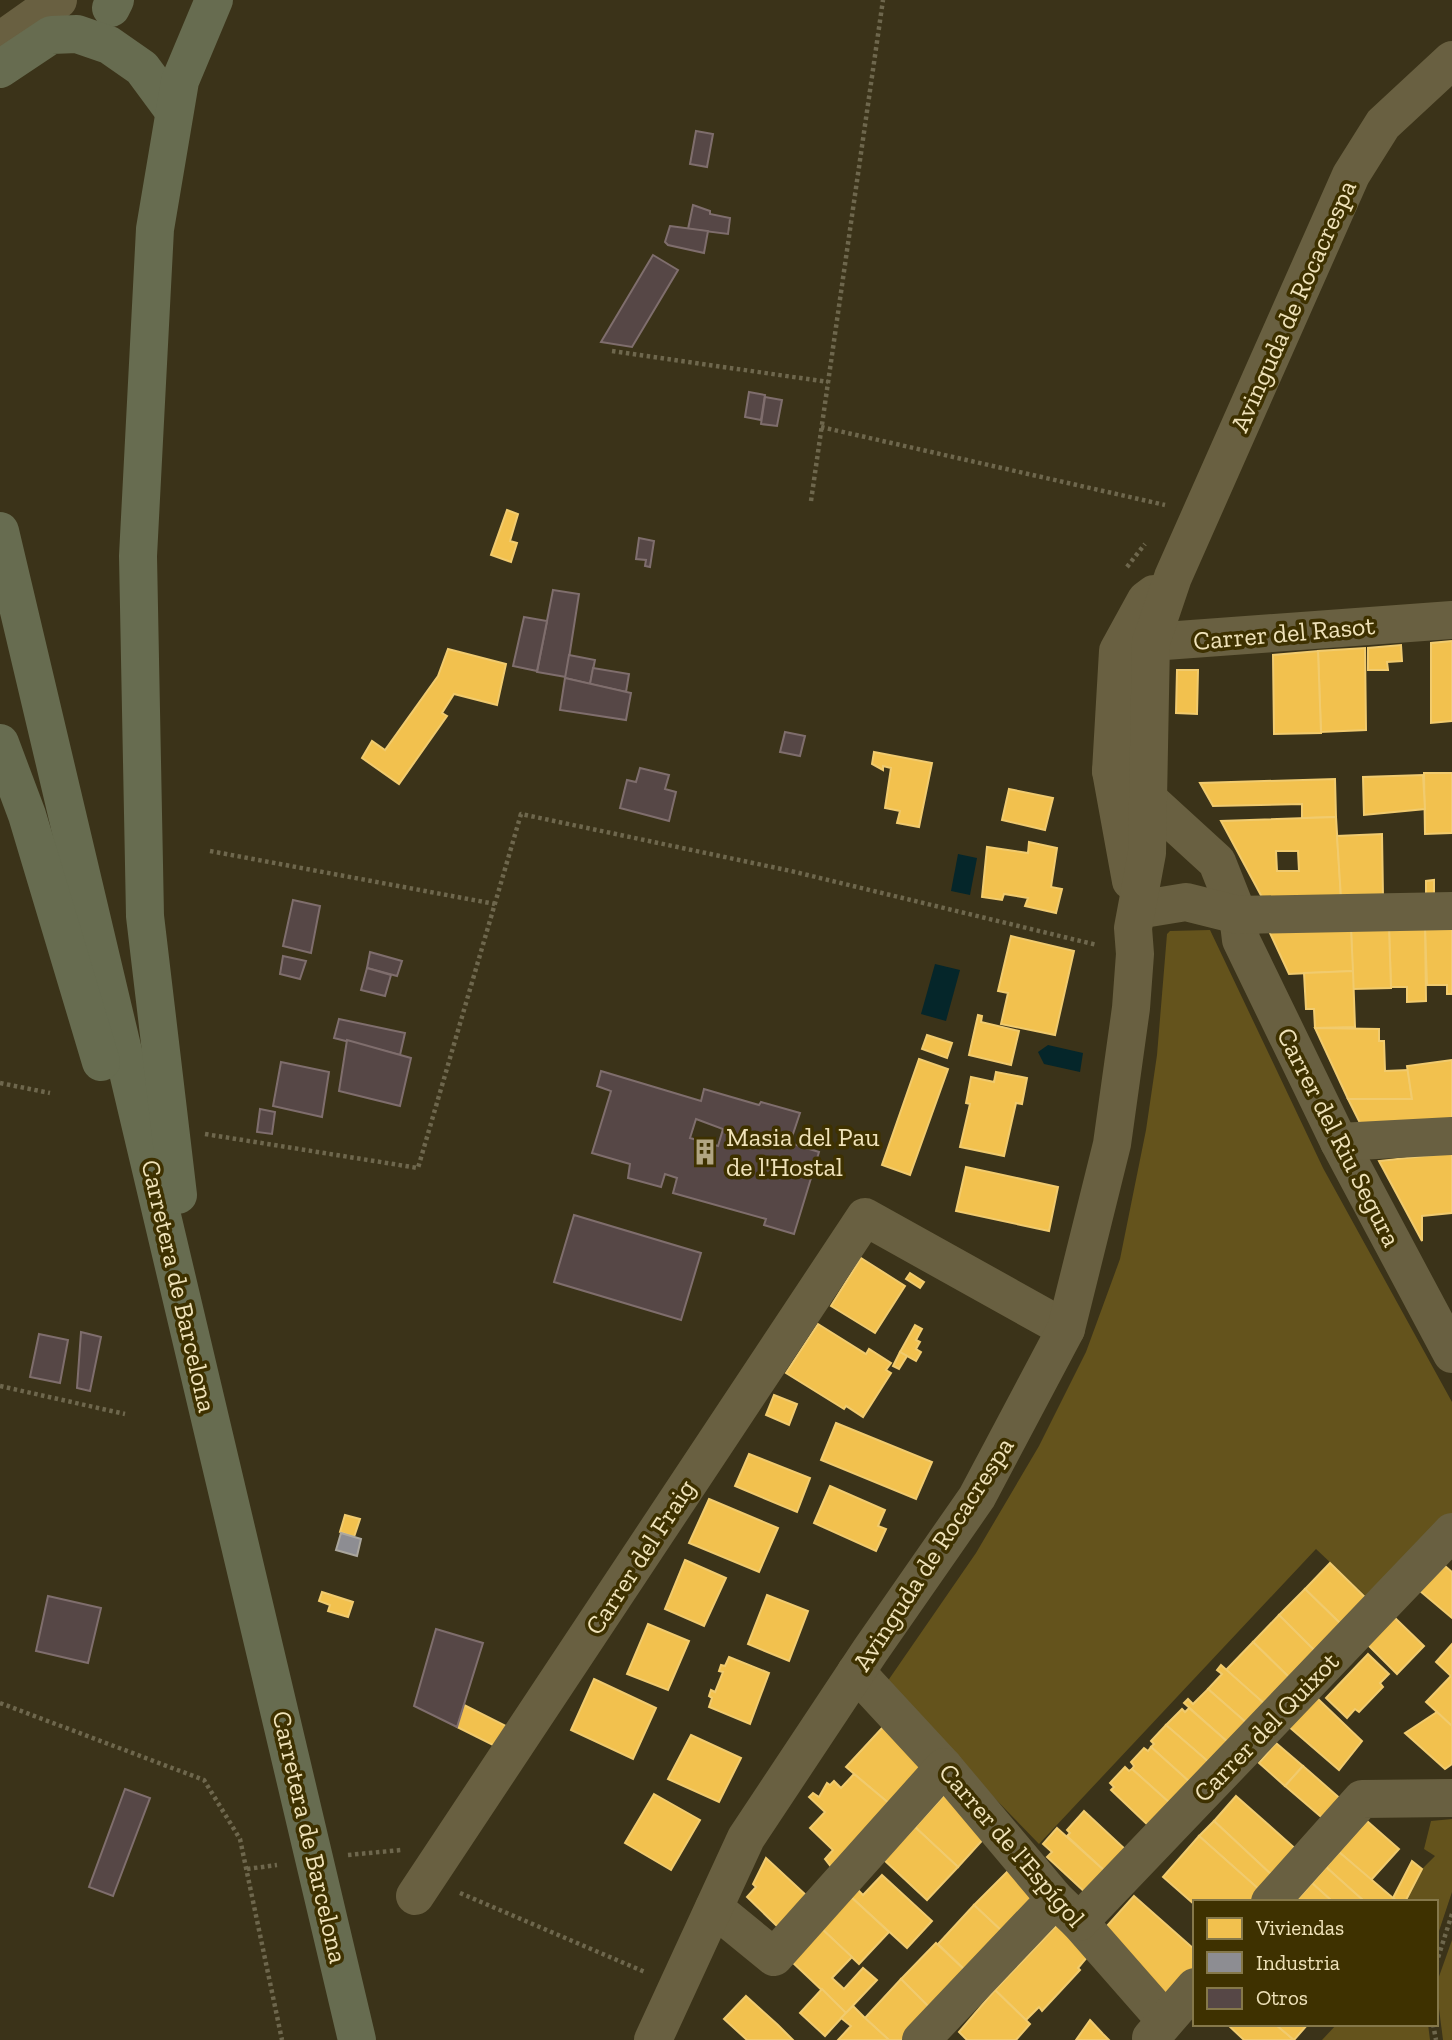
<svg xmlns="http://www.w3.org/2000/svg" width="1452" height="2040" font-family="'Zilla Slab',serif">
	<rect width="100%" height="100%" fill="#3b3319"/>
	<g fill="#64531c">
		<path d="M1210 930 1323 1168 1452 1402V1513L1369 1599 1316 1549 1039 1844 885 1685 976 1553 1039 1446 1086 1352 1120 1259 1146 1130 1157 1055 1167 934 1170 931Z"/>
		<path d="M1452 1819V1892L1436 1940V1902H1405L1422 1869 1435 1856 1424 1849 1431 1821Z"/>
		<path d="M1452 1940V2040H1443L1436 1985Z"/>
		<path d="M1337 2024H1428L1430 2040H1322Z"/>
	</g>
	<g fill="#05262a">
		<path d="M958 854 977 858 970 895 951 891Z"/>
		<path d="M935 964 960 970 946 1021 921 1014Z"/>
		<path d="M1048 1045 1083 1053 1080 1072 1044 1064 1038 1052Z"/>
	</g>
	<g fill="#f2c14e" stroke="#f1cb6e" stroke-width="2" fill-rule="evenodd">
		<path d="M507 510 518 514 510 541 517 543 511 562 491 555Z"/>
		<path d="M1452 641V721L1431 723V643Z"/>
		<path d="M1401 645 1402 661 1387 662 1388 670H1368V648Z"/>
		<path d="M1365 648 1366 730 1321 732 1318 651Z"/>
		<path d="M448 649 506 664 497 705 454 694 442 713 447 716 399 784 362 758 372 741 385 750 438 676Z"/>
		<path d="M1318 651 1321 733 1274 734 1273 655Z"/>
		<path d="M1177 670H1198L1197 714 1176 713Z"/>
		<path d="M874 752 932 763 919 827 897 823 900 811 885 808 891 768 883 766V770L872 764Z"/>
		<path d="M1424 773H1452V833L1425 834Z"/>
		<path d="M1423 775 1425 809 1364 815 1363 777Z"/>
		<path d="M1335 779 1336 817 1302 818V804L1213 806 1200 783Z"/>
		<path d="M1009 789 1053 798 1045 830 1002 820Z"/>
		<path d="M1336 817 1341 898 1264 901 1221 821ZM1276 851H1298L1299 871H1277Z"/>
		<path d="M1382 834 1383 897 1341 898 1337 836Z"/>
		<path d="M1029 842 1057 848 1051 887 1062 889 1056 913 1025 906 1028 898 1004 894 1002 900 982 897 987 847 1028 853Z"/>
		<path d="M1434 880V895L1426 896V881Z"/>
		<path d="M1452 926V994H1447V985H1427L1425 927Z"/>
		<path d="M1425 927 1426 1001 1407 1002V987H1391L1389 928Z"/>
		<path d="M1389 928 1391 988 1353 989 1351 929Z"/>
		<path d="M1351 929 1353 971 1289 974 1269 931Z"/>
		<path d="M1011 936 1074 951 1055 1035 1001 1024 1008 993 998 991Z"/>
		<path d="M1353 971 1355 1027 1315 1028 1314 1009H1306L1304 973Z"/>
		<path d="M978 1015 982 1016 981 1022 1019 1031 1011 1065 969 1055Z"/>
		<path d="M1315 1028 1379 1029V1041H1384L1385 1071 1408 1070 1412 1099H1348Z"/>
		<path d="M927 1035 952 1043 947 1058 922 1049Z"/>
		<path d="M919 1059 948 1069 910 1175 882 1165Z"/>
		<path d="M1452 1060V1121L1363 1129 1348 1099H1412L1407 1066Z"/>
		<path d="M996 1072 1027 1078 1022 1104 1016 1103 1004 1156 960 1147 970 1104 966 1103 971 1077 994 1082Z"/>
		<path d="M1452 1153V1213L1422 1216V1241L1379 1161Z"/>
		<path d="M966 1167 1058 1187 1049 1231 956 1211Z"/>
		<path d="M861 1258 905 1286 875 1333 831 1306Z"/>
		<path d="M910 1273 924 1282 920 1288 906 1279Z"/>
		<path d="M818 1324 866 1354 869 1349 891 1363 886 1370 891 1373 863 1417 846 1406 844 1409 786 1373Z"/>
		<path d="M915 1325 922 1329 916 1340 920 1342 916 1349 921 1352 916 1361 900 1352Z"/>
		<path d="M900 1352 907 1356 899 1369 893 1366Z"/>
		<path d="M774 1395 797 1404 789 1425 766 1415Z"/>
		<path d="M836 1423 932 1462 916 1499 821 1460Z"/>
		<path d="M749 1454 810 1478 797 1512 735 1486Z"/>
		<path d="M830 1486 885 1510 878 1526 886 1529 876 1551 814 1523Z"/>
		<path d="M709 1499 778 1528 759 1572 689 1543Z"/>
		<path d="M345 1515 360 1519 354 1537 340 1532Z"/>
		<path d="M685 1560 726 1578 704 1626 665 1609Z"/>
		<path d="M1330 1563 1368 1600 1343 1626 1305 1589Z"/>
		<path d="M1445 1566 1452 1572V1618L1420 1591Z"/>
		<path d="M1305 1589 1343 1626 1317 1653 1279 1615Z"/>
		<path d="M322 1592 353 1602 348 1617 328 1611 330 1605 319 1601Z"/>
		<path d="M767 1595 808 1611 789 1661 748 1644Z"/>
		<path d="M1279 1615 1317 1653 1292 1680 1253 1642Z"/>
		<path d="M1394 1617 1424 1646 1397 1674 1368 1645Z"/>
		<path d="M648 1624 689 1641 668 1690 627 1674Z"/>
		<path d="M1253 1642 1292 1680 1267 1706 1226 1670Z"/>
		<path d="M1452 1644V1677L1436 1662Z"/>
		<path d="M1368 1654 1389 1674 1380 1683 1383 1687 1359 1712 1355 1709 1347 1718 1326 1698Z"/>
		<path d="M729 1657 769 1673 750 1724 709 1707 712 1698 709 1696 711 1690 715 1692 723 1672 719 1671 721 1665 725 1666Z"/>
		<path d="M1221 1665 1267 1706 1249 1725 1208 1689 1222 1674 1217 1670Z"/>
		<path d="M1451 1676 1452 1677V1726L1426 1702Z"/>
		<path d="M594 1679 656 1708 633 1759 571 1730Z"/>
		<path d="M1208 1689 1249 1725 1230 1744 1184 1703 1188 1699 1193 1704Z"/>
		<path d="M1316 1697 1362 1741 1339 1770 1288 1726Z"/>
		<path d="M464 1705 514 1730 501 1749 457 1727Z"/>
		<path d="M1189 1708 1230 1744 1211 1764 1166 1725 1182 1709 1185 1712Z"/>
		<path d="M1437 1712 1452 1726V1764L1445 1769 1405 1733Z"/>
		<path d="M1166 1725 1211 1764 1192 1784 1151 1747 1154 1744 1151 1741Z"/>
		<path d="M883 1727 925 1769 891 1805 846 1767Z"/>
		<path d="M691 1735 741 1758 719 1802 668 1779Z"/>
		<path d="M1276 1743 1303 1766 1285 1786 1259 1763Z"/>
		<path d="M1151 1747 1192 1784 1171 1804 1132 1769 1134 1766 1131 1762 1144 1748 1148 1751Z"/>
		<path d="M1303 1766 1343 1801 1326 1821 1285 1786Z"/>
		<path d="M1125 1767 1129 1771 1132 1769 1171 1804 1150 1827 1111 1790 1114 1787 1110 1783Z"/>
		<path d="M854 1774 891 1805 832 1868 825 1859 833 1850 810 1828 825 1812 809 1797 813 1793 819 1797 827 1783 830 1785 834 1781 841 1788Z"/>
		<path d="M946 1793 988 1834 958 1867 915 1827Z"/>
		<path d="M654 1794 700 1820 671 1870 625 1843Z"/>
		<path d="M1236 1796 1298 1851 1275 1878 1214 1821Z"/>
		<path d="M1084 1811 1127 1851 1107 1873 1067 1836 1070 1833 1067 1830Z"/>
		<path d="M1214 1821 1275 1878 1262 1892 1199 1836Z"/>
		<path d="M1367 1821 1399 1849 1371 1880 1339 1852Z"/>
		<path d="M915 1827 958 1867 927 1900 884 1860Z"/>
		<path d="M1057 1828 1107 1873 1087 1894 1047 1857 1052 1852 1043 1844Z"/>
		<path d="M1199 1836 1262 1892 1253 1902H1195V1905L1163 1877Z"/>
		<path d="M1339 1852 1393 1898 1399 1902H1365L1326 1867Z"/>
		<path d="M766 1858 807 1896 778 1927 747 1897 756 1887 753 1884Z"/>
		<path d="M1412 1861 1422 1869 1405 1902H1399L1393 1898Z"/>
		<path d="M1014 1865 1041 1896 1005 1934 974 1905Z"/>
		<path d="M1326 1867 1365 1902H1333L1312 1883Z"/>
		<path d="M882 1875 932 1921 907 1948 850 1896 857 1889 863 1895Z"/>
		<path d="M1312 1883 1333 1902H1295Z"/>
		<path d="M850 1896 889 1932 859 1964 821 1928Z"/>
		<path d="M1134 1896 1195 1950V1967L1167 1998 1106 1927Z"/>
		<path d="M974 1905 1005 1934 968 1973 938 1944Z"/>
		<path d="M1059 1923 1088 1956 1078 1968 1080 1970 1042 2011 1039 2007 1026 2020 995 1990Z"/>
		<path d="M821 1928 852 1957 832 1978 844 1989 863 1968 877 1980 846 2013 791 1961Z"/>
		<path d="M936 1943 968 1973 933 2011 901 1979Z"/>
		<path d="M901 1979 933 2011 905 2040H889L865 2018Z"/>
		<path d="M822 1989 846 2013 825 2036 800 2013Z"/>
		<path d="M995 1990 1030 2024 1016 2040H967L959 2032Z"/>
		<path d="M746 1996 778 2025 793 2040H747L724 2019Z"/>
		<path d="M853 2006 865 2018 889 2040H838L851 2026 841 2018Z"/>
		<path d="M1090 2020 1103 2034 1109 2040H1076Z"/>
		<path d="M1227 2024H1275L1294 2040H1244Z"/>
		<path d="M1275 2024H1308L1294 2040Z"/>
	</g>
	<path fill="#8d8d92" stroke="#aba79e" stroke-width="2" d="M341 1533 361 1539 357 1556 336 1550Z"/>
	<g fill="#564746" stroke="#7f6e6d" stroke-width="2" fill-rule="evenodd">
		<path d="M696 131 713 134 707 167 690 164Z"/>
		<path d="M693 205 710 211V214L730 218 728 234 688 229Z"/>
		<path d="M670 226 708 231 704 253 668 245 665 242Z"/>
		<path d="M653 255 678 270 632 347 601 342Z"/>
		<path d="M749 392 765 395 761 420 745 417Z"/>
		<path d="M765 397 782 400 777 426 761 424Z"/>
		<path d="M639 538 654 541 650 567 645 566 646 560 636 559Z"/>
		<path d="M553 590 579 594 566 677 537 672Z"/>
		<path d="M524 617 547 621 537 671 513 666Z"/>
		<path d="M569 655 595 660 590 684 565 678Z"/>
		<path d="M593 668 629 674 626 692 590 684Z"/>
		<path d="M565 678 631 693 626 720 560 710Z"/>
		<path d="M785 732 805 736 800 756 780 752Z"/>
		<path d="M640 768 669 775 665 789 676 792 669 821 620 808 627 780 636 782Z"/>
		<path d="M293 900 320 906 311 953 283 946Z"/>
		<path d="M370 952 402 961 397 976 367 968Z"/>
		<path d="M283 956 306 961 300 979 280 974Z"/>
		<path d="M367 968 391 975 385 996 361 990Z"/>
		<path d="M339 1019 405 1033 400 1055 334 1038Z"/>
		<path d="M347 1040 411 1058 400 1106 339 1091Z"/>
		<path d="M281 1062 329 1072 322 1117 273 1106Z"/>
		<path d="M601 1071 701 1101 704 1089 759 1105 761 1102 800 1113 790 1143 819 1152 794 1234 764 1225 766 1219 673 1193 677 1178 665 1174 661 1187 628 1178 630 1164 592 1153 611 1091 597 1086ZM696 1119 723 1129 718 1146 690 1138Z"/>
		<path d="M260 1109 275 1112 272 1134 257 1132Z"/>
		<path d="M574 1215 701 1253 681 1320 554 1282Z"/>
		<path d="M81 1332 101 1337 90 1391 77 1388Z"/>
		<path d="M39 1334 68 1340 60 1383 30 1377Z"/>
		<path d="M48 1596 101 1608 88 1663 36 1651Z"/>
		<path d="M436 1629 483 1643 457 1727 414 1706Z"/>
		<path d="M125 1789 150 1798 113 1896 89 1887Z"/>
	</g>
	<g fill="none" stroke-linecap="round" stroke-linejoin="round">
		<g stroke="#6e674d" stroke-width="4.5" stroke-dasharray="3.5 3.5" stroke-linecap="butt">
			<path d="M612 351 828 382"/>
			<path d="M821 427 1165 505"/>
			<path d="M811 501 883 0"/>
			<path d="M1127 567 1145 544"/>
			<path d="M210 851 495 904"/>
			<path d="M0 1083 50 1093"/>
			<path d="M205 1134 418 1168 521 814 791 871 1097 945"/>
			<path d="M0 1386 125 1414"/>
			<path d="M0 1703 204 1780 240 1839 282 2040"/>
			<path d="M348 1855 401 1850"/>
			<path d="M247 1869 277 1865"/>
			<path d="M460 1893 645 1972"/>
			<path d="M1436 1964 1452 1914"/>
			<path d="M1433 2024 1436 2040"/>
		</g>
		<g stroke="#696041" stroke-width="38">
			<path d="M0 41 58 0"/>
			<path d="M1127 648 1151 642 1452 620"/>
			<path d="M1111 771 1147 798 1217 862 1238 915 1241 940 1339 1142 1452 1354"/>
			<path d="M1131 881 1111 771 1118 651 1146 600 1154 594"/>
			<path d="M1137 910 1186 902 1238 915 1452 911"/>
			<path d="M1339 1142 1452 1136"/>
			<path d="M856 1672 944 1767 1055 1899 1079 1922 1165 2020"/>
			<path d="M415 1896 865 1217 1066 1329"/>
			<path d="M1270 1902 1362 1799 1452 1798"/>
			<path d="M714 1908 774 1957 944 1767"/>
			<path d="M1079 1922 1452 1532"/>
			<path d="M1151 2038 1195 1987"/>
			<path d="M653 2040 746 1838 870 1651 977 1497 1066 1329 1112 1144 1131 1008 1135 954 1133 928 1147 853 1151 642 1173 577 1351 175 1383 124 1452 60"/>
			<path d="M921 2040 1055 1899"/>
		</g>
		<g stroke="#676c50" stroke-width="38">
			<path d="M111 8 115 0"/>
			<path d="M0 69 51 35 77 34 109 45 142 68 173 110"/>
			<path d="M0 531 357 2040"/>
			<path d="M0 743 27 815 101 1062"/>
			<path d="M178 1195 145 916 138 556 155 229 180 81 214 0"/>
		</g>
	</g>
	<defs>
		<g id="building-bare" transform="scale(2.1)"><path d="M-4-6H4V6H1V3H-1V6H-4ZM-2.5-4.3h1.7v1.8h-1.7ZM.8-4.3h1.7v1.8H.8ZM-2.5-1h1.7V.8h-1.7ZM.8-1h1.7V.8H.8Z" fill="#b1a582" stroke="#3e3100" stroke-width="2.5" paint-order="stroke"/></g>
	</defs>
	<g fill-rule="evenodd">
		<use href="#building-bare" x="705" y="1152"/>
	</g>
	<g text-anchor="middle" stroke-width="7" stroke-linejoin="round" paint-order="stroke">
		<g font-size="26" fill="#f0e3ba" stroke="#3e3100">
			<text transform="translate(1293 306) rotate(-66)" y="9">Avinguda de Rocacrespa</text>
			<text transform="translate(1284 633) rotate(-5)" y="9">Carrer del Rasot</text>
			<text transform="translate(1339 1137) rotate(63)" y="9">Carrer del Riu Segura</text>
			<text transform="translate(179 1286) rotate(77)" y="9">Carretera de Barcelona</text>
			<text transform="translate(933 1554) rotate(-57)" y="9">Avinguda de Rocacrespa</text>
			<text transform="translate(640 1557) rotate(-57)" y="9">Carrer del Fraig</text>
			<text transform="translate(1266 1727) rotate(-46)" y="9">Carrer del Quixot</text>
			<text transform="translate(310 1837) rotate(77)" y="9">Carretera de Barcelona</text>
			<text transform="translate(1012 1845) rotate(49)" y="9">Carrer de l'Espígol</text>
		</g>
		<g font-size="26" fill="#f0e3ba" stroke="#3e3100" text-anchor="start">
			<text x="726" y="1146">Masia del Pau<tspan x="726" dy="30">de l'Hostal</tspan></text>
		</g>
	</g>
	<rect x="1193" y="1900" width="245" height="126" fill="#3e3100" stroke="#85784a" stroke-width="2"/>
	<rect x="1207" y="1918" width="35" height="21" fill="#f2c14e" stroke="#85784a" stroke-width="2"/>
	<text x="1256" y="1935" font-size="21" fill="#f0e3ba">Viviendas</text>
	<rect x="1207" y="1952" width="35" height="21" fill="#8d8d92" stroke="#85784a" stroke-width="2"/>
	<text x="1256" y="1970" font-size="21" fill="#f0e3ba">Industria</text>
	<rect x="1207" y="1988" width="35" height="21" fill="#564746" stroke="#85784a" stroke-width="2"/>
	<text x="1256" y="2005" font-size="21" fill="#f0e3ba">Otros</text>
</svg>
